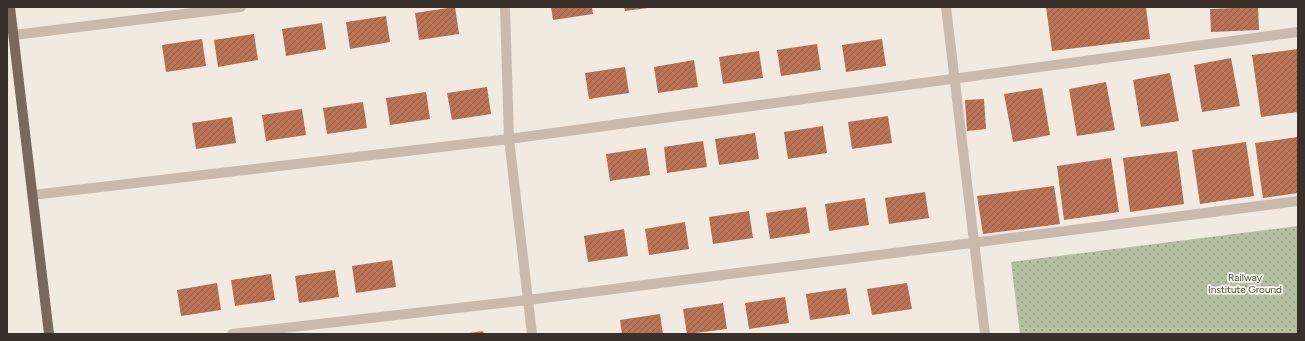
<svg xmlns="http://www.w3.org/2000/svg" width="1305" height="341" font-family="Figtree,sans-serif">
	<defs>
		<pattern id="grass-dots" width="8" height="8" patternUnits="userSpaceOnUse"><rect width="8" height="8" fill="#b4bfa2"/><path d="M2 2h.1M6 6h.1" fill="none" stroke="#939c84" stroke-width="1.8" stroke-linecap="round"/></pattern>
		<pattern id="building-hatch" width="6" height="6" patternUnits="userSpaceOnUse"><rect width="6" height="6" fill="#ba7255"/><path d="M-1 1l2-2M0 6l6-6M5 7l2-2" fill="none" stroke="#985e47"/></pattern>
	</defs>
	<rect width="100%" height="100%" fill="#f1eae1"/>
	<path fill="url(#grass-dots)" d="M1298 226V334H1020L1011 262Z"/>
	<g fill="url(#building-hatch)">
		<path d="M455 7 459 34 419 40 415 13Z"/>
		<path d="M551 7H592L593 14 553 20Z"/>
		<path d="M624 7H648V8L625 11Z"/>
		<path d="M1046 7H1146L1150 39 1052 51Z"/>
		<path d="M1258 7 1259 30 1211 32 1210 9Z"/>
		<path d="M386 16 390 42 350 49 346 22Z"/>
		<path d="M322 23 326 49 286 56 282 29Z"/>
		<path d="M254 34 258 60 218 67 214 40Z"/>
		<path d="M202 39 206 66 166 72 162 45Z"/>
		<path d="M882 39 886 66 846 72 842 45Z"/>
		<path d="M817 44 821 70 781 76 777 50Z"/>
		<path d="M1298 49V112L1261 117 1252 55Z"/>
		<path d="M759 51 763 78 723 84 719 57Z"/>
		<path d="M1231 58 1240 106 1202 112 1194 65Z"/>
		<path d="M694 60 698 87 658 93 654 67Z"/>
		<path d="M625 67 629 93 589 99 585 73Z"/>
		<path d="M1170 73 1179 121 1141 127 1133 80Z"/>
		<path d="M1106 82 1115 130 1077 136 1069 89Z"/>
		<path d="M487 87 491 114 452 120 447 93Z"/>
		<path d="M1042 88 1050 135 1013 142 1004 94Z"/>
		<path d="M426 92 430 119 390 125 386 98Z"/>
		<path d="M984 99 986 129 967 131 965 100Z"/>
		<path d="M363 102 367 128 327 134 323 108Z"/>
		<path d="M302 109 306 135 266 141 262 115Z"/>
		<path d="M888 116 892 143 852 149 848 122Z"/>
		<path d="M232 117 236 143 196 149 192 123Z"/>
		<path d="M823 126 827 153 788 159 784 132Z"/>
		<path d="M755 133 759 159 719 165 715 139Z"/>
		<path d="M1298 137V193L1263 198 1255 143Z"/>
		<path d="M703 141 707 167 667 173 664 147Z"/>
		<path d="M1246 142 1254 196 1200 204 1192 150Z"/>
		<path d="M646 148 650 175 610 181 606 154Z"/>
		<path d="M1177 151 1184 204 1130 212 1123 158Z"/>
		<path d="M1111 158 1119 212 1064 220 1057 166Z"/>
		<path d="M1054 186 1060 224 983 234 977 196Z"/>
		<path d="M925 192 929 218 889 224 885 198Z"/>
		<path d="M865 198 869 225 829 231 825 204Z"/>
		<path d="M806 207 810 233 770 239 766 213Z"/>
		<path d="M749 211 753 238 713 244 709 217Z"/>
		<path d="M685 222 689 249 649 255 645 229Z"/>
		<path d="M624 229 628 256 588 262 584 236Z"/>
		<path d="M392 260 396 287 356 293 352 266Z"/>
		<path d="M335 270 339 297 299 303 295 276Z"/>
		<path d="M271 274 275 300 235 306 231 280Z"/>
		<path d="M217 283 221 310 181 316 177 290Z"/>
		<path d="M907 283 912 309 872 315 867 289Z"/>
		<path d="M846 288 850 314 810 320 806 294Z"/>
		<path d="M785 297 789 323 749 329 745 303Z"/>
		<path d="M723 303 727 329 687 334 683 309Z"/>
		<path d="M660 314 663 334H622L620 320Z"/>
		<path d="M483 331 484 334H469V333Z"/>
	</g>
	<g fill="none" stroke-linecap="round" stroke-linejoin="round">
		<g stroke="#c8bbad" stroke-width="10">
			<path d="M505 7 509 139 532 334"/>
			<path d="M946 7 985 334"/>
			<path d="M14 35 241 7"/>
			<path d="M33 195 509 139 1298 32"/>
			<path d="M232 334 528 300 1298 201"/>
		</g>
		<path stroke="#78685e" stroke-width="10" d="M10 7 49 334"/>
	</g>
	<g text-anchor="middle" stroke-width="3.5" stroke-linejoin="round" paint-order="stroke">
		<g font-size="10" fill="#455331" stroke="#f9f4ed">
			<text x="1245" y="281">Railway<tspan x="1245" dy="12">Institute Ground</tspan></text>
		</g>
	</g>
	<rect width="1305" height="341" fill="none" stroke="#38302b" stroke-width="16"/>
</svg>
